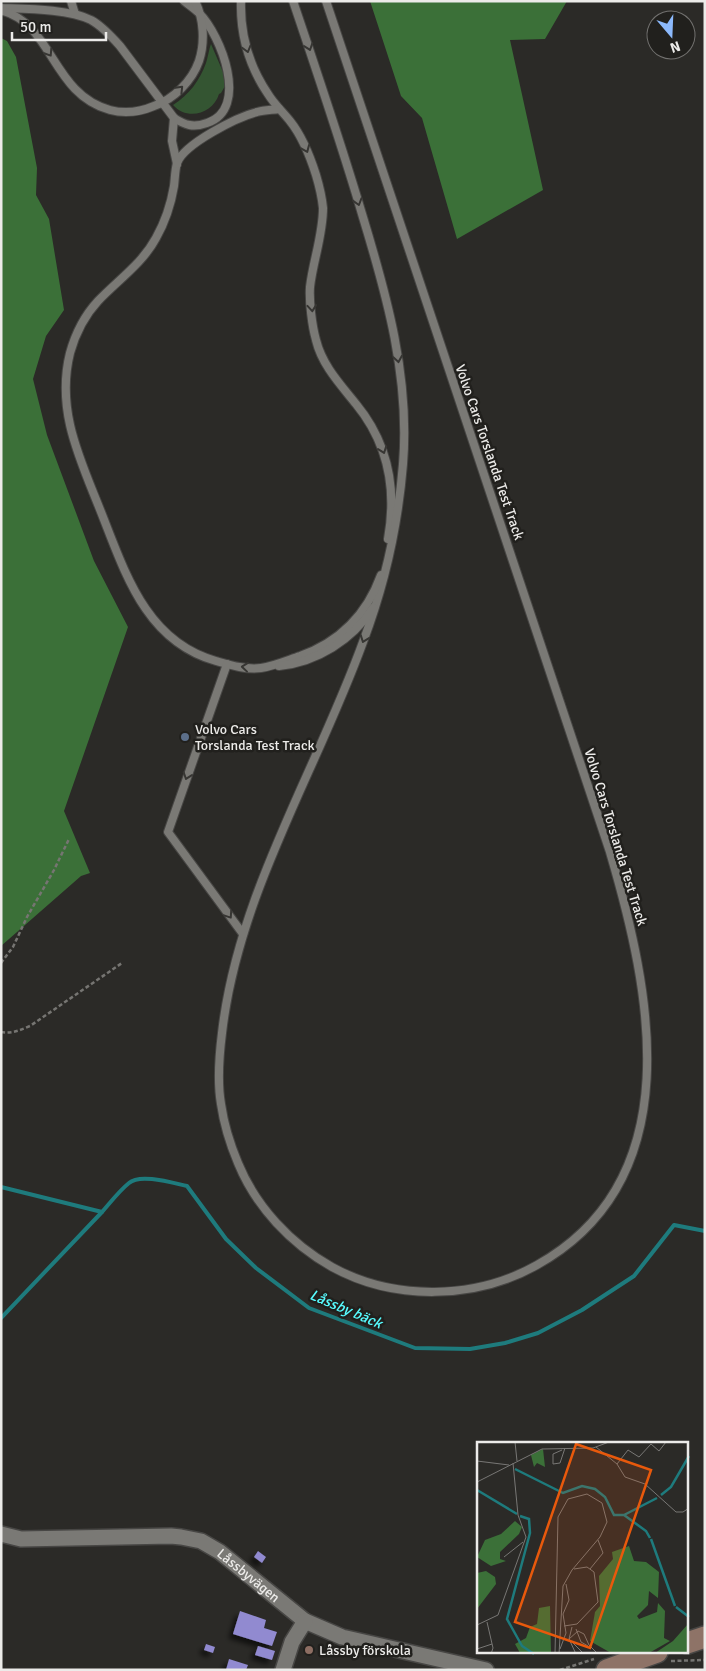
<svg xmlns="http://www.w3.org/2000/svg" width="706" height="1671" font-family="Signika,sans-serif">
	<defs>
		<filter id="shadow"><feDropShadow dx="-4.5" dy="4.5" stdDeviation="2.5" flood-color="#0009"/></filter>
	</defs>
	<rect width="100%" height="100%" fill="#2b2a27"/>
	<path fill="#345532" d="M211 44 223 72 225 86 221 93 219 94C213 114 187 121 173 105 189 95 200 80 206 63 208 57 209 49 211 44Z"/>
	<g fill="#3b7038">
		<path d="M370 1H567L545 39 510 40 543 190 457 239 422 118 401 96Z"/>
		<path d="M1 38 7 41 16 57 37 168 36 195 49 219 64 310 46 336 33 379 47 435 94 561 128 627 64 811 90 873 81 876 1 946Z"/>
	</g>
	<g fill="none" stroke-linecap="round" stroke-linejoin="round">
		<g stroke="#1e7b7d" stroke-width="4">
			<path d="M1 1187 102 1212C110 1203 119 1191 129 1183 140 1173 173 1183 187 1186L226 1239 256 1268 309 1308 415 1348 470 1349 505 1343 538 1333 582 1310 634 1276 674 1225 705 1231"/>
			<path d="M1 1318 102 1212"/>
		</g>
	</g>
	<g fill="#918ad0" filter="url(#shadow)">
		<path d="M258 1551 266 1557 262 1563 254 1557Z"/>
		<path d="M240 1611 266 1620 264 1628 277 1632 272 1646 233 1634Z"/>
		<path d="M206 1644 215 1647 213 1653 204 1650Z"/>
		<path d="M258 1646 275 1651 272 1660 255 1655Z"/>
		<path d="M229 1659 248 1665 246 1670H226Z"/>
	</g>
	<g fill="none" stroke-linecap="round" stroke-linejoin="round">
		<g stroke="#474644" stroke-width="10">
			<g id="lane">
				<path d="M71 1 75 14"/>
				<path d="M241 1C240 35 249 66 268 94 274 104 283 112 290 121 302 136 310 156 316 175 319 185 322 198 323 208 323 235 313 261 310 287 309 301 312 326 316 340 322 365 340 384 356 404 388 443 397 489 388 539"/>
				<path d="M293 1C317 72 341 143 362 214 387 296 410 378 403 464 398 526 385 584 363 642 316 772 238 894 222 1033 219 1057 217 1081 221 1104 224 1125 230 1144 238 1163 256 1207 291 1244 332 1267 394 1301 475 1300 537 1265 691 1179 651 991 610 852L326 1"/>
				<path d="M1 8C27 9 68 9 91 20 102 26 112 37 120 46L174 118C185 125 193 128 207 123 250 109 221 35 199 13 195 9 189 5 184 1"/>
				<path d="M3 11C53 25 52 94 110 110 125 114 140 112 154 106 174 99 192 81 199 61 205 43 204 19 195 1"/>
				<path d="M279 109C272 110 264 110 257 112 237 117 184 144 177 163 175 170 175 178 174 186 171 204 165 222 156 238 142 264 118 280 98 301 85 315 75 335 70 353 56 409 79 457 99 507 124 569 144 641 216 661 230 665 246 670 261 668 274 666 288 660 300 656 339 642 367 614 381 575"/>
				<path d="M174 118 172 141 177 164"/>
				<path d="M227 664 168 832 243 934"/>
				<path d="M279 666C317 662 352 640 373 608"/>
			</g>
		</g>
		<g stroke="#474644" stroke-width="18">
			<g id="street">
				<path id="s1" d="M1 1534 21 1539 171 1536 181 1537 201 1541 220 1552 305 1621 342 1637 486 1670"/>
				<path d="M283 1670 292 1642 305 1621"/>
			</g>
		</g>
		<g stroke="#474644" stroke-width="24">
			<g id="secondary">
				<path d="M687 1643 705 1637"/>
				<path d="M607 1670 657 1652"/>
			</g>
		</g>
		<g stroke="#767572" stroke-width="2.5" stroke-dasharray="4 2.5" stroke-linecap="butt">
			<path d="M1 963 13 947 27 917 54 870 69 839"/>
			<path d="M1 1032C12 1034 20 1030 30 1026L122 963"/>
			<path d="M671 1661 705 1660"/>
			<path d="M560 1670 594 1659"/>
		</g>
		<use href="#lane" stroke="#7a7975" stroke-width="8"/>
		<use href="#street" stroke="#7a7975" stroke-width="15"/>
		<use href="#secondary" stroke="#8e7367" stroke-width="21"/>
	</g>
	<defs><path id="oneway-chevron" d="M-2-3.5L2.5 0L-2 3.5" fill="none" stroke-width="1.6" stroke-linecap="round" stroke-linejoin="round" transform="scale(1.25)"/></defs>
	<g stroke="#373633">
		<use href="#oneway-chevron" transform="translate(309 47) rotate(71)"/>
		<use href="#oneway-chevron" transform="translate(247 49) rotate(75)"/>
		<use href="#oneway-chevron" transform="translate(49 53) rotate(57)"/>
		<use href="#oneway-chevron" transform="translate(180 89) rotate(-46)"/>
		<use href="#oneway-chevron" transform="translate(306 149) rotate(67)"/>
		<use href="#oneway-chevron" transform="translate(358 202) rotate(73)"/>
		<use href="#oneway-chevron" transform="translate(312 308) rotate(85)"/>
		<use href="#oneway-chevron" transform="translate(398 359) rotate(81)"/>
		<use href="#oneway-chevron" transform="translate(383 450) rotate(70)"/>
		<use href="#oneway-chevron" transform="translate(364 639) rotate(110)"/>
		<use href="#oneway-chevron" transform="translate(245 667) rotate(-174)"/>
		<use href="#oneway-chevron" transform="translate(187 776) rotate(109)"/>
		<use href="#oneway-chevron" transform="translate(229 915) rotate(56)"/>
	</g>
	<circle fill="#5c6f8a" stroke="#21201d" stroke-width="2" cx="185" cy="737" r="5"/>
	<circle fill="#8d6e63" stroke="#21201d" stroke-width="2" cx="309" cy="1650" r="5"/>
	<g text-anchor="middle" stroke-width="5" stroke-linejoin="round" paint-order="stroke">
		<g font-size="14" fill="#ecebe9" stroke="#21201d">
			<text transform="translate(490 452) rotate(71)" y="5">Volvo Cars Torslanda Test Track</text>
			<text transform="translate(616 837) rotate(73)" y="5">Volvo Cars Torslanda Test Track</text>
			<text dy="5" stroke="none"><textPath href="#s1" startOffset="260">Låssbyvägen</textPath></text>
		</g>
		<g font-size="14" fill="#ecebe9" stroke="#21201d" text-anchor="start">
			<text x="195" y="734">Volvo Cars<tspan x="195" dy="16">Torslanda Test Track</tspan></text>
			<text x="319" y="1655">Låssby förskola</text>
		</g>
		<g font-size="15" font-style="italic" fill="#57fbfe" stroke="#21201d">
			<text transform="translate(346 1309) rotate(23)" y="5">Låssby bäck</text>
		</g>
	</g>
	<g transform="translate(477 1442)">
		<rect width="211" height="211" fill="#2b2a27"/>
		<path d="M66 7 68 25 60 21 57 25 54 13ZM38 79 45 85 42 92 23 110V117L29 119 14 124 0 115 8 98 24 92ZM152 104 157 119 169 120 182 130 181 156 172 149 171 163 160 174 162 177 180 170 181 161 188 169 187 196 193 199 172 211H134L113 199 118 170 123 164 122 134 136 117 135 110ZM9 129 18 135 19 142 0 167V131ZM73 164 74 211H43L38 202 49 196 53 185 60 182 62 166ZM211 182V211H178L196 199Z" fill="#3b7038"/>
		<path fill="none" stroke="#1e7b7d" stroke-width="2.5" d="M38 27 86 51 105 44 118 47 128 55 137 73H147L169 89 173 96M0 48 40 72M184 53 194 45 212 14M147 73 180 56M43 74 52 77 53 91 30 177 45 204 57 212M174 97 198 164M199 165 212 175"/>
		<path fill="none" stroke="#787775" stroke-width="1" d="M38 0 40 19M119 5 140 22 148 35 168 42 199 70H206L212 66M85 8 76 12V22L83 21 88 6M0 19 32 23M140 22 151 8 162 15 174 2 182 9 189 0M0 40 65 7 116 6 132 0M27 115 46 100M113 127 126 111 121 98M10 180 16 206 14 212M0 183 21 173 49 95 41 73 36 21M87 184 100 182 121 160 117 130 110 125 97 127M95 185 92 197 107 212M99 187 104 200 111 204M0 207 15 202M83 207 89 191 86 172 92 158 89 142M78 212 81 75 91 57 110 52 125 61 130 80 123 95 95 128 86 144 82 212M99 212 92 197 101 189 107 192 112 203 121 212"/>
		<path fill="#e8590c" fill-opacity="0.15" stroke="#e8590c" stroke-width="2.5" d="M99 2 174 28 113 206 38 180Z"/>
		<rect width="211" height="211" fill="none" stroke="#ecebe9" stroke-width="2.5"/>
	</g>
	<rect width="706" height="1671" fill="none" stroke="#ecebe9" stroke-width="5"/>
	<g transform="translate(671 35) rotate(161)"><circle r="24" fill="#21201d" stroke="#72716f"/>
	<path d="M0-4L9 19L0 12L-9 19Z" fill="#8cb9fc"/>
	<text y="-8" font-size="14" font-weight="bold" text-anchor="middle" fill="#ecebe9">N</text>
	</g>
	<path d="M12 32v8h94v-8" fill="none" stroke="#ecebe9" stroke-width="2.5"/>
	<text x="20" y="32" font-size="15" fill="#ecebe9" stroke="#21201d" stroke-width="4" paint-order="stroke">50 m</text>
</svg>
